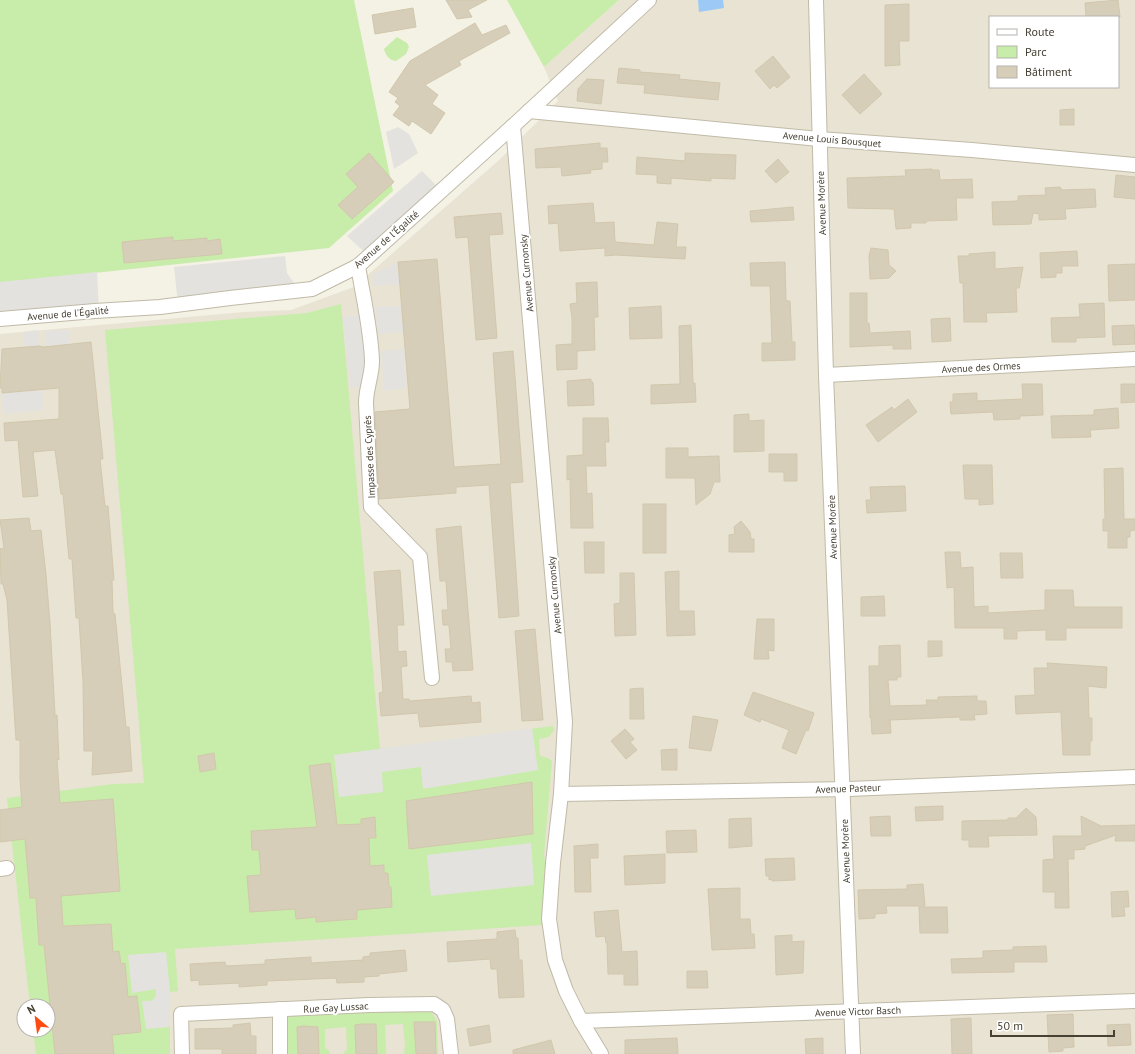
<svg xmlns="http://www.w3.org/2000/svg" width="1135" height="1054" font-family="'PT Sans',sans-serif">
	<rect width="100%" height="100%" fill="#f4f1e5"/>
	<path fill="#e8e3d3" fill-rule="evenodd" d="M619 0H1135V1054H0V334L244 312 291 310 354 287 498 161 558 101 544 67ZM990 17H1118V87H990ZM24 1006H48V1030H24Z"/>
	<g fill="#c8ecaa">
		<path d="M0 0H354L393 191 329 248 0 283Z"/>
		<path d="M507 0H619L544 67Z"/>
		<path d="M397 37 407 43 409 47 406 54 396 61C389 60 386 56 384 49Z"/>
		<path d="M341 304 380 749 553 726 554 730 549 737 539 739 540 756 548 758 552 761 544 855 547 874 543 925 175 949 178 991 170 992V1054H36L33 1030H48V1006H30L7 798 113 784 144 783 105 330 307 313Z"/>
		<path d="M430 1010 437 1021 438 1054H404L405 1044 403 1024 385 1025 386 1054H343L347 1049 346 1027 325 1029V1047L330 1052V1054H287L286 1014Z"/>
	</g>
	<g fill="#e4e2de">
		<path d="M398 127 409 134 418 153 394 169 386 132Z"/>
		<path d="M422 171 442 191 369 256 347 236Z"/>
		<path d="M285 256 287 273 299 290 178 304 174 267Z"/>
		<path d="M398 262 400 284 374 286 373 274Z"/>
		<path d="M97 272 99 310 0 319V282Z"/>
		<path d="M401 306 404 332 377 334 376 307Z"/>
		<path d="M367 315 368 388 350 387 343 316Z"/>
		<path d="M38 330 39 346 25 347 23 332Z"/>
		<path d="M69 330V344L46 346 45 331Z"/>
		<path d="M404 349 406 388 384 391 381 351Z"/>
		<path d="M37 390H42L44 410 3 414 2 393Z"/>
		<path d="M532 728 538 770 423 789 421 767 382 772 383 792 339 797 334 755Z"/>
		<path d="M531 843 534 885 431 896 427 855Z"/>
		<path d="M166 952 170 991V1027L146 1029 142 1001H150L154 999 156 995V989L132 993 128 955Z"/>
	</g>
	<path fill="#9cc9f6" d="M698 0H723L724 8 699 12Z"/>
	<g fill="#d7ceba" stroke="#d2c7ac">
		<path d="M446 0H487L468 10 472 17 457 19Z"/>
		<path d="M1118 0 1120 17H1086L1085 3Z"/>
		<path d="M909 4V41H899L900 65 885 66V5Z"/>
		<path d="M413 8 416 27 375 34 372 15Z"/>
		<path d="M475 23 482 35 506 25 510 33 459 61 461 65 425 85 438 95 432 104 445 113 431 134 412 121 409 126 393 115 400 106 395 102 398 98 389 92 410 61Z"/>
		<path d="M773 56 790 77 777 88 774 85 770 89 755 71Z"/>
		<path d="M619 68 640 70V72L680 75 679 79 720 83 718 100 644 93 645 85 617 83Z"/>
		<path d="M864 74 882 94 860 114 842 95Z"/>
		<path d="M587 79 604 80 601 104 577 101 578 89Z"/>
		<path d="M1074 109V125H1060V110Z"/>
		<path d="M600 143V148H607L608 162H602V169L590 170 591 173 562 176 561 167 536 168 535 149Z"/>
		<path d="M369 153 394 182 352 219 338 205 358 187 346 174Z"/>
		<path d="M685 153 736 155 735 179 711 178V181L671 178V184L657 183V175L636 174 637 157 685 161Z"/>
		<path d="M778 159 789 172 776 183 765 171Z"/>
		<path d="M932 169 933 170H939L940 180 972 179 973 198H956L957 220 926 221V223H911V228L896 229 894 209 848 208 847 178 906 176 905 170Z"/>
		<path d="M1116 175 1135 177V199L1114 197Z"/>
		<path d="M1060 187 1062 190 1095 189 1096 207 1065 209 1066 219 1039 220V214L1033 213 1031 224 993 225 992 202 1018 201V196L1046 195 1045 188Z"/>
		<path d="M593 203 595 223 614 222 615 242 654 245 657 222 678 224 676 247H686L685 259 616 255 605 256V248L560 251 558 223 549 224 548 206Z"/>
		<path d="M793 207 794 220 751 222 750 211Z"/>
		<path d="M501 213 503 234 489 235 497 338 476 340 468 237 456 238 454 217Z"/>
		<path d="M173 237V241L207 238V241L220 239 222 254 124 263 122 242Z"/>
		<path d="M871 248 888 250 889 265 896 271 889 278 870 279 869 256Z"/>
		<path d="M1077 251 1078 266H1062V273H1056V277L1041 278 1040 253Z"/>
		<path d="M995 252V269L1023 267 1019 288H1016L1017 312 986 313 987 322H964L963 283H960L958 256H969V254Z"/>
		<path d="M437 259 454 467 501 464 493 353 513 351 523 482 510 483 519 616 499 618 489 485 456 487V493L379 499 375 412 410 409 398 262Z"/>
		<path d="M785 262 786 301H790L792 342H795V360L762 361V343H772L770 286H751L750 263Z"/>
		<path d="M1135 264V300L1109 301 1108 265Z"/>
		<path d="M597 282 598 317H594L595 350 577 351V369L557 370 556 345 572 344V318L570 304 577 303 576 283Z"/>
		<path d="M850 293H867V323H869L870 333 910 331 911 349H893V345L850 347Z"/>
		<path d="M1104 303 1105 337 1076 338V342H1052L1051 318 1080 317 1079 304Z"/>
		<path d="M661 306 662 338 630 339 629 308Z"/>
		<path d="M950 318 951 341 932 342 931 319Z"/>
		<path d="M691 325 693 383H695L696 402 651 404V385L680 384 679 326Z"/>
		<path d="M1134 325 1135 344 1113 345 1112 326Z"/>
		<path d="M91 342 103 459H100L105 506H108L114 580H112L113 613 115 614 126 727H129L132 771 92 775 93 751H84L83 682 79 618H76L72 559H69L63 494H61L55 450 33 452 38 496 23 497 18 440 5 441 4 423 59 419V388L2 393V388H0L2 349 39 346 44 347Z"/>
		<path d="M591 379V382H593L594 405 568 406 567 381Z"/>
		<path d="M1022 384H1042L1043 415 1020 416V419L994 420 993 412 951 414 950 402H953V394L977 393V401L1023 399Z"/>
		<path d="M1121 384H1135V402L1121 403Z"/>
		<path d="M908 399 917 412 878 442 866 425 892 407 894 410Z"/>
		<path d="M1118 408 1119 428 1090 430 1091 437 1052 438 1051 416 1094 415V410Z"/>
		<path d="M749 414V421L764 420V451L734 452V415Z"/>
		<path d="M583 418H608L609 442H605L606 466H586L587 494 592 493 593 528H571L570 479 567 480V456L583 455Z"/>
		<path d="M666 448H688V457L719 456 720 482H714L710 494 696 505 695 478H666Z"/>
		<path d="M769 454H797V481H784V472H769Z"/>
		<path d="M963 465H992L993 504 979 505V499H965Z"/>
		<path d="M1123 468 1124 519H1135V530L1130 531V537H1127V548H1108V531H1103V519H1105L1104 469Z"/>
		<path d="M905 486 906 511 867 513 866 500H871L870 487Z"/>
		<rect x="643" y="504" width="23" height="49"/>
		<path d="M29 518 31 531 41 530 46 575 50 623 55 715H57L59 760 57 759 60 803 113 799 120 891 61 896 63 926 111 924 113 952 119 951 121 964 125 963 128 997 137 996 141 1032 112 1035 114 1054H55L44 945H39L36 898H30L25 839 0 842V810L22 807 20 779V740H16L7 600 3 584H1L0 549 4 548 0 520Z"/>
		<path d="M741 521 750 532 751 539H754V552H729V535L735 534 734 527Z"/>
		<path d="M461 526 473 670 453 671 452 662H446L445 649H451L449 625H443L442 610H448L446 581H440L436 529Z"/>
		<path d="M584 542H604V573H585Z"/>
		<path d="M945 552H960L961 568 973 567 974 607 988 606V613L1045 610V590H1073L1074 607H1122V628H1066V640H1046V630L1017 631V639H1004V628H955L954 587 947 588Z"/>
		<path d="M1000 553H1022L1023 578H1001Z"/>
		<path d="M400 570 404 625H397L398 652 406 651 407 666 401 667 403 699H409L410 701 471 696 472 703 480 702 481 722 420 727 418 713 381 716 379 693 383 692 374 572Z"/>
		<path d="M679 571V611H694L695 635 667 636 665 572Z"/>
		<path d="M620 573H634L636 635 615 636 614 604 620 603Z"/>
		<path d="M884 596 885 616H861V597Z"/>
		<path d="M757 619H774V651L768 650 769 659H754Z"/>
		<path d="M535 629 543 720 522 721 515 631Z"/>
		<path d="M928 641H942V656L928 657Z"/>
		<path d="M900 645 901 677H897V680H888L890 706 927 705 926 700H938V697L977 696V701H986L987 714 974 715 975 720H960V717L890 720 891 733 872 734 871 717 870 718 869 666H879V646Z"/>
		<path d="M1047 663 1107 667 1106 688 1088 686 1089 718H1092V741H1090V755H1063L1061 712 1016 714 1015 696 1035 695 1034 668H1048Z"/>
		<path d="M643 688 644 719H630V689Z"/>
		<path d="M753 692 814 713 808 731 806 730 796 754 782 748 789 730 761 719 760 722 744 715Z"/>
		<path d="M693 716 718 720 711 751 689 748Z"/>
		<path d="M625 729 634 739 630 742 637 750 626 759 611 741Z"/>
		<path d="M677 749V770H662L661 750Z"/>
		<path d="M214 753 216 769 200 772 198 756Z"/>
		<path d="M330 763 337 825 361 824V819L375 817 376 838H369L370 866 384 865V873H388L389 887H391L392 907 357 910V919L316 922V917L296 919 295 909 250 912 247 876 261 875 259 850H252L251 831 317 827 309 766Z"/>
		<path d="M532 782 533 834 409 849 406 801Z"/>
		<path d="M943 806V820L916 821 915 807Z"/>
		<path d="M1026 808 1036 817 1037 835 988 836 989 847H969V840H962V821L1008 820V818H1016Z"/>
		<path d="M890 816 891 836H871L870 817Z"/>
		<path d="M1081 816 1101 826 1135 825V841H1115L1116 835 1085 846V849L1074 850V859H1068L1069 908H1055V892H1043V860L1054 859 1053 836H1082Z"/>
		<path d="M751 818 752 846 729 848V819Z"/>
		<path d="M696 830 697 852 667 853 666 831Z"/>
		<path d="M598 844V858H590L591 892H575L574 846Z"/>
		<path d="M665 854V883L625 885 624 856Z"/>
		<path d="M794 858 795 880 772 881V879L769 880V876H766L765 859Z"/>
		<path d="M923 884 925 906H886L887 913 875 914V918L859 919 858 890 907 889V885Z"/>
		<path d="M740 888V919H750L751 934H754L755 948 712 950 708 889Z"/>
		<path d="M1128 891 1129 907H1124L1125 916 1112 917 1111 892Z"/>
		<path d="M919 907H947L948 933H920Z"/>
		<path d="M618 910 622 952 637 951 638 985H624V974H608L607 943H606L605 936 596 937 594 912Z"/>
		<path d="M515 930 516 938H518L519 960H522L524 997 499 998 497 969H491L490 959 448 962 447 942 497 939V932Z"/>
		<path d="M792 935V942L804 941 803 973 776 975 775 936Z"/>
		<path d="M1046 946 1047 962H1014V972L952 973 951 959 983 958V951L1013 950V947Z"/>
		<path d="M405 950 407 971 379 974V976L364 977V982L337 983 336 978 291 980 267 981V985L239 987V983L199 985V980L191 981 190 964 225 962 226 966 265 964V960L311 957V963L363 960V957L370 956V953Z"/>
		<path d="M687 971H707L708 988H687Z"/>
		<path d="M1073 1014 1074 1047 1063 1048V1051L1049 1052 1047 1015Z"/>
		<path d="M971 1018 972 1054H952L951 1019Z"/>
		<path d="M414 1022H435L436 1054H416Z"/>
		<path d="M250 1023 251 1036H256V1054H222V1049H195V1029L233 1028V1025Z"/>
		<path d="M361 1024H376L377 1054H356L355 1025Z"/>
		<path d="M1130 1024 1131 1045 1108 1046 1107 1025Z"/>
		<path d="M489 1025 491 1042 470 1046 467 1029Z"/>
		<path d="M303 1026 318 1027 319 1054H298L297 1027Z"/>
		<path d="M677 1038 678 1054H625V1040Z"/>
		<path d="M823 1038V1054H806L805 1039Z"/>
		<path d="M551 1040 555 1054H513V1050Z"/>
	</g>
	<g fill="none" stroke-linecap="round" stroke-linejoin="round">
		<g stroke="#c0baa7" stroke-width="16">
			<g id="street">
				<path d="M816 0 826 375 853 1054"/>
				<path d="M529 111 819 139 972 150 1135 165"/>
				<path d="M513 126 565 722 561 794 553 863 549 919 555 960 566 991 581 1021 601 1054"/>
				<path d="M358 266C363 297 371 329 372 361 372 376 366 388 366 403L371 507 420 557 432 678"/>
				<path d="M0 319 95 311 160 307 230 298 312 289 358 266 513 126 649 0"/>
				<path d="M826 375 1135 359"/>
				<path d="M561 794 849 789 1135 777"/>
				<path d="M0 869 7 868"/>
				<path d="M280 1009V1054"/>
				<path d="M581 1021 1135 1001"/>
				<path d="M182 1054 181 1014 369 1005 434 1004 443 1010 447 1019 451 1054"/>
			</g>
		</g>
		<use href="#street" stroke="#fff" stroke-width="14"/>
	</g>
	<g text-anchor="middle" stroke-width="4" stroke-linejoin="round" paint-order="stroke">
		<g font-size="10" fill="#474134" stroke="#fff">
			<text transform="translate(832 139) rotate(5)" y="4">Avenue Louis Bousquet</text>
			<text transform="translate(821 203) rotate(-92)" y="4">Avenue Morère</text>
			<text transform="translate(386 239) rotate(-41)" y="4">Avenue de l'Égalité</text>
			<text transform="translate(526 273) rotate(-95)" y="4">Avenue Curnonsky</text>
			<text transform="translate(68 313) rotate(-5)" y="4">Avenue de l'Égalité</text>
			<text transform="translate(981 367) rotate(-3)" y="4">Avenue des Ormes</text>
			<text transform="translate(369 457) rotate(-93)" y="4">Impasse des Cyprès</text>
			<text transform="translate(832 527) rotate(-92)" y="4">Avenue Morère</text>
			<text transform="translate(554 595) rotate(-95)" y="4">Avenue Curnonsky</text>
			<text transform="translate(848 788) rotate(-2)" y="4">Avenue Pasteur</text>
			<text transform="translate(845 851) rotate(-92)" y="4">Avenue Morère</text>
			<text transform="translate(336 1007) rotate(-3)" y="4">Rue Gay Lussac</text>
			<text transform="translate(858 1011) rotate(-2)" y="4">Avenue Victor Basch</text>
		</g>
	</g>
	<rect x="989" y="16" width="130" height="72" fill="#ffffff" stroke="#b5b3ae"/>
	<rect x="997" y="29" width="20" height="6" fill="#ffffff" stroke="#b5b3ae"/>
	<text x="1025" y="36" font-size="12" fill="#474134">Route</text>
	<rect x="997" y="46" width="20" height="12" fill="#c8ecaa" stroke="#b5b3ae"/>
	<text x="1025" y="56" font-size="12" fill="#474134">Parc</text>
	<rect x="997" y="66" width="20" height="12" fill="#d7ceba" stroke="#b5b3ae"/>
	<text x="1025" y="76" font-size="12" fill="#474134">Bâtiment</text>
	<g transform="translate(36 1018) rotate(331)"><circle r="19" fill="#ffffff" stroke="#b5b3ae"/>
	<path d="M0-3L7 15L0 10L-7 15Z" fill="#ff4a11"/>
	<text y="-6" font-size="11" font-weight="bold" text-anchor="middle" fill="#474134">N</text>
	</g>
	<path d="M991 1030v6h123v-6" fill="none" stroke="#474134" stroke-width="2"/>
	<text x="997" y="1030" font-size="12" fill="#474134" stroke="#ffffff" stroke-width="3" paint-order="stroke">50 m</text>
</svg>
